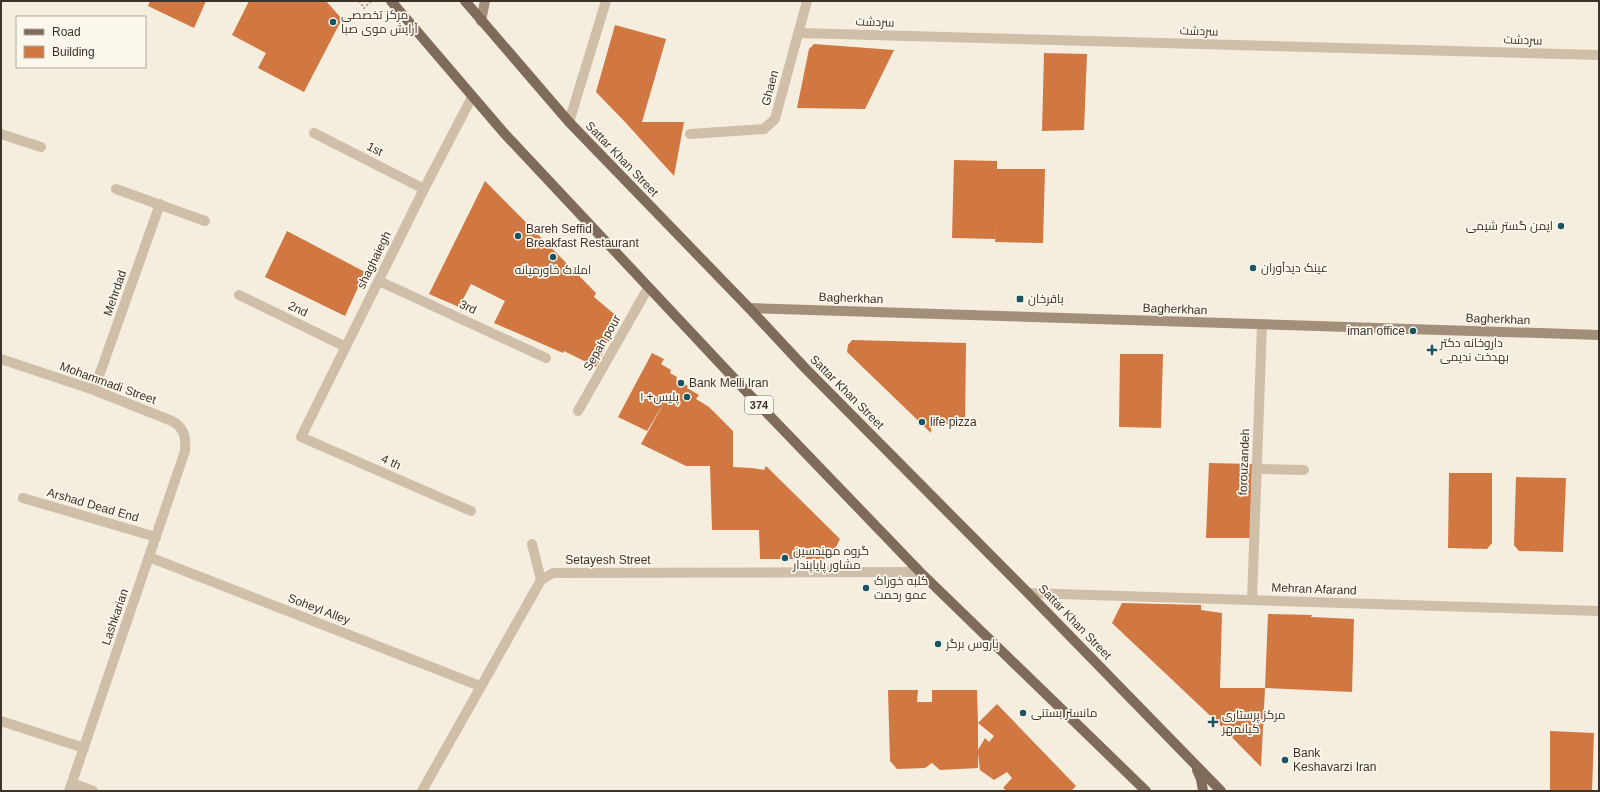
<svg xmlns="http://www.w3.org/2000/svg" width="1600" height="792" font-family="Arial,Cairo,sans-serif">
	<rect width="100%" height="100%" fill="#f5eedf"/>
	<g fill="#d17741" fill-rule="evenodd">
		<path d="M150 1H206L194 28 148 6Z"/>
		<path d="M249 1H326L342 19 304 92 258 68 266 53 232 35Z"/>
		<path d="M615 25 666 39 642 122H684L674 176 625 122 596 92Z"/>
		<path d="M814 44 894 50 865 109 797 108 809 49Z"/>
		<path d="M1044 53 1087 54 1084 130 1042 131Z"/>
		<path d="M954 160 997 161V169H1045L1043 243 995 242 996 223 995 239 952 238Z"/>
		<path d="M485 181 596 293 594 297 620 319 596 367 564 351 563 353 494 323 505 301 471 284 459 307 429 294Z"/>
		<path d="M287 231 365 272 345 316 265 277Z"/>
		<path d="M852 340 966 343 965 424H931V433L847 352 848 345Z"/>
		<path d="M652 353 664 359 661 364 671 370 670 373 677 377 676 380 688 386 687 388 699 395 696 399 709 407 733 431V467L752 468 764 470 766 466 840 539 830 559H760L759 530H712L710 466H686L641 444 665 401 647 431 618 417Z"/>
		<path d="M1120 354H1163L1161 428 1119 427Z"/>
		<path d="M1209 463 1252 464 1250 538H1206Z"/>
		<path d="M1449 473H1492V543L1487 549 1448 548Z"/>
		<path d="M1516 477 1566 478 1563 552 1519 551 1514 545Z"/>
		<path d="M1122 603 1201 605V610L1222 613 1220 688H1265L1261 767 1219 724 1112 623Z"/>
		<path d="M1268 614 1312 615 1311 617 1354 619 1352 692 1265 688Z"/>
		<path d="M888 690H918L917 702H932V690H977L978 723 997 704 1076 786 1071 791H1007L1003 788 1012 778 1007 772 994 780 980 770 978 753V768L940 770 932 763 925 768 897 769 890 761ZM978 723 994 736 989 742 985 738 978 750Z"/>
		<path d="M1550 731 1594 733 1592 791H1550Z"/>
	</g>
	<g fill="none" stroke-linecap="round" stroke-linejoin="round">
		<path stroke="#bbaa93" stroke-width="2.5" stroke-dasharray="2 2" stroke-linecap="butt" d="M359 1 364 8 371 1"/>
		<g stroke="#cfbfa9" stroke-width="10">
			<path d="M314 133 424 189"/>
			<path d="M239 295 346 347"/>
			<path d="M578 411 648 288"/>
			<path d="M1257 469 1304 470"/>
			<path d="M23 498 156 537"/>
			<path d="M532 544 541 580"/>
			<path d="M1252 600 1262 325"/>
			<path d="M1 721 84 748"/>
		</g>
		<g stroke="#cfbfa9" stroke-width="10">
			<path d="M799 33 1599 55"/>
			<path d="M1 134 41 147"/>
			<path d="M690 134 764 129 775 119 807 1"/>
			<path d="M116 189 205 221"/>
			<path d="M379 281 546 358"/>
			<path d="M1 359 94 390 172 421C185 428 186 438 185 451L69 791"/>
			<path d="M94 390 160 204"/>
			<path d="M471 511 301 437 424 189 472 97"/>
			<path d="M149 557 480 686"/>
			<path d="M1028 593 1599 611"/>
			<path d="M72 783 93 791"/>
		</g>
		<g stroke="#cfbfa9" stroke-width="10">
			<path d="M569 122 606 1"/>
			<path d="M422 791 541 580 553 573 920 572"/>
		</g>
		<g stroke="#a38e7a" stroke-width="10">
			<path d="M481 21 485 1"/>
			<path d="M749 308 1599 335"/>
		</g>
		<g stroke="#7f6b59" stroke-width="10">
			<path d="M391 1 504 133 744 389 920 572 1146 791"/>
			<path d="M465 1 569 122 749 308 805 368 1028 593 1221 791"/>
			<path d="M1197 770 1201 779 1203 791"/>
		</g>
	</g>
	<g fill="#1a5462" stroke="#fcf7ec" stroke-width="1.5">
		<circle cx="333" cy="22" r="4"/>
		<circle cx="1561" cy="226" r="4"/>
		<circle cx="518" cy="236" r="4"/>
		<circle cx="553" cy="257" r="4"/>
		<circle cx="1253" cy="268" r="4"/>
		<rect x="1016" y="295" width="8" height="8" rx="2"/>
		<circle cx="1413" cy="331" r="4"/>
		<path d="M1430 344h4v4h4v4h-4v4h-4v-4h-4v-4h4z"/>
		<circle cx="681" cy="383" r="4"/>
		<circle cx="687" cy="397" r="4"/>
		<circle cx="922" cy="422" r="4"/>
		<circle cx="785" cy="558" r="4"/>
		<circle cx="866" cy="588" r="4"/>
		<circle cx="938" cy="644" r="4"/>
		<circle cx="1023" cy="713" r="4"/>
		<path d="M1211 716h4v4h4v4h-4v4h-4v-4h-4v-4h4z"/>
		<circle cx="1285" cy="760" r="4"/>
	</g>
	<g text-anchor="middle" stroke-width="3.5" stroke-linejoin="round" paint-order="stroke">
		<rect fill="#fcf7ec" stroke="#766d64" stroke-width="1" x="745" y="396" width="28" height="18" rx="3"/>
		<g font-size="11" font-weight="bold" fill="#3c3229">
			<text x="759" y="409">374</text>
		</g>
		<g font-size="12" fill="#3c3229" stroke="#fcf7ec" text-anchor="start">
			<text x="341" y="19">مرکز تخصصی<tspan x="341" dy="14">آرایش موی صبا</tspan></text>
			<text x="1553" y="230" text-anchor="end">ایمن گستر شیمی</text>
			<text x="526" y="233">Bareh Seffid<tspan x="526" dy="14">Breakfast Restaurant</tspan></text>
			<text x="1261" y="272">عینک دیدآوران</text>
			<text x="553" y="274" text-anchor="middle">املاک خاورمیانه</text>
			<text x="1028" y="303">باقرخان</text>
			<text x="1405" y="335" text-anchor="end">iman office</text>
			<text x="1440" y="347">داروخانه دکتر<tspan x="1440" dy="14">بهدخت ندیمی</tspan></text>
			<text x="689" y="387">Bank Melli Iran</text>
			<text x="679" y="401" text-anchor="end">پلیس+۱۰</text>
			<text x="930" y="426">life pizza</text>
			<text x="793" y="555">گروه مهندسین<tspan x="793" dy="14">مشاور پایاپندار</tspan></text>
			<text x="874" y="585">کلبه خوراک<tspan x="874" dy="14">عمو رحمت</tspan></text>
			<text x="946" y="648">باروس برگر</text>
			<text x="1031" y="717">مانستر بستنی</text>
			<text x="1222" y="719">مرکز پرستاری<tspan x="1222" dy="14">کیانمهر</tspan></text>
			<text x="1293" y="757">Bank<tspan x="1293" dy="14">Keshavarzi Iran</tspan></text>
		</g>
		<g font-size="12" fill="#3c3229" stroke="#fcf7ec">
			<text transform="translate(875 22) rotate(2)" y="4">سردشت</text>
			<text transform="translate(1199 31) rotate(2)" y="4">سردشت</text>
			<text transform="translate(1523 40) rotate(2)" y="4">سردشت</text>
			<text transform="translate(770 88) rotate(-75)" y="4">Ghaen</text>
			<text transform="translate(375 149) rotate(27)" y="4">1st</text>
			<text transform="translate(622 159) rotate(46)" y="4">Sattar Khan Street</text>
			<text transform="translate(374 260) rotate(-64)" y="4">shaghaiegh</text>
			<text transform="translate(115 293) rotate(-71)" y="4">Mehrdad</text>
			<text transform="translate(851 298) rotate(2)" y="4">Bagherkhan</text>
			<text transform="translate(468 307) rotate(25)" y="4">3rd</text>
			<text transform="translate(298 309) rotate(26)" y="4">2nd</text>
			<text transform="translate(1175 309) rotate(2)" y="4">Bagherkhan</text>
			<text transform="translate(1498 319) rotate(2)" y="4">Bagherkhan</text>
			<text transform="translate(602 343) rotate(-60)" y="4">Sepah pour</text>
			<text transform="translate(108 383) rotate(20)" y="4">Mohammadi Street</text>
			<text transform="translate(847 392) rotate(45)" y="4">Sattar Khan Street</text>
			<text transform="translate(391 462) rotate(24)" y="4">4 th</text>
			<text transform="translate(1244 462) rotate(-88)" y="4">forouzandeh</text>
			<text transform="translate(93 505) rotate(16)" y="4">Arshad Dead End</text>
			<text x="608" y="564">Setayesh Street</text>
			<text transform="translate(1314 589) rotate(2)" y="4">Mehran Afarand</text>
			<text transform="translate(319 609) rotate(21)" y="4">Soheyl Alley</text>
			<text transform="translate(115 617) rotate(-71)" y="4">Lashkarian</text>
			<text transform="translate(1075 622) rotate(46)" y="4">Sattar Khan Street</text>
		</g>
	</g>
	<rect width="1600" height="792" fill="none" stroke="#3c3229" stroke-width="4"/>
	<rect x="16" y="16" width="130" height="52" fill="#fcf7ec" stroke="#afa89e"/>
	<rect x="24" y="29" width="20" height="6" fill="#7f6b59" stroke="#afa89e"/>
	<text x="52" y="36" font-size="12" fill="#3c3229">Road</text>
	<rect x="24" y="46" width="20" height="12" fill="#d17741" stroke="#afa89e"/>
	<text x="52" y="56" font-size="12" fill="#3c3229">Building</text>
</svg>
